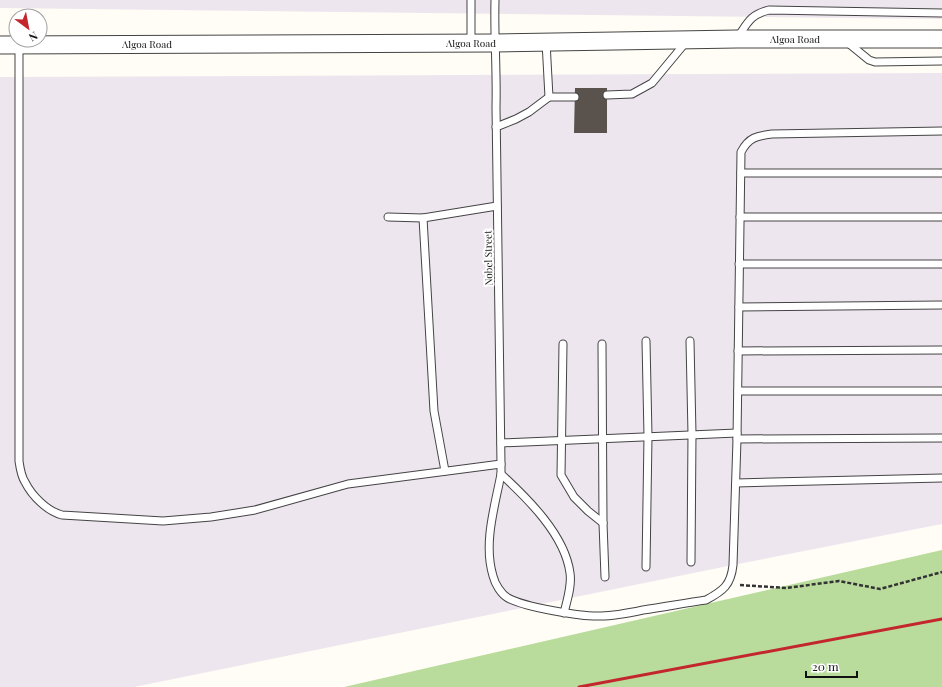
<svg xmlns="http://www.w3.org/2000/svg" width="942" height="687" font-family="'Playfair Display',serif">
	<rect width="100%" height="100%" fill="#fffdf5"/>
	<g fill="#eee6ef">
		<path d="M0 0H942V19L0 8Z"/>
		<path d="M942 73V524L733 565 134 687H0V77Z"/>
	</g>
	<path fill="#b9dc9c" d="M942 550V687H344Z"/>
	<path fill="#5a524d" d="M575 88H607V133H574Z"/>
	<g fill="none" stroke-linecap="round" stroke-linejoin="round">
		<g stroke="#444" stroke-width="9">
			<g id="service">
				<path d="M471 0V43"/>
				<path d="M495 0C494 36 497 71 496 107L501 464V474C495 506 483 543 493 576 495 584 501 594 508 598 524 607 582 617 601 616 615 616 629 613 643 610 664 607 685 603 706 600 723 591 731 585 733 565L737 439 741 152C749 137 757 136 772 134L942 131"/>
				<path d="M738 37C748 22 750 15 769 10L942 13"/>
				<path d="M546 42 549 97H575"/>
				<path d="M847 42 869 60 875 62 942 61"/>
				<path d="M19 45V461C20 468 21 476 25 482 32 496 47 511 62 515L163 521 211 517 255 510 348 484 501 464"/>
				<path d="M607 95 632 94 652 83 686 42"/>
				<path d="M496 127 516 119 529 112 549 97"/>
				<path d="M741 173H942"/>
				<path d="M388 217 423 218"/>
				<path d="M740 217H942"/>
				<path d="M739 264H942"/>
				<path d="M739 307 942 305"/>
				<path d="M646 341 648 436 646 567"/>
				<path d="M690 341 692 434 691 562"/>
				<path d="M563 344 561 475 574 497 588 511 603 523"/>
				<path d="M602 344 603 523 605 577"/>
				<path d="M738 351 942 350"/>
				<path d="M738 391H942"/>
				<path d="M737 439 942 438"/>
				<path d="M501 443 737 433"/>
				<path d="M445 471 434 411 423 218 497 206"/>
				<path d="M501 474C528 499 565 535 570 573 572 586 567 600 564 613"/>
				<path d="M736 483 942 478"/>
			</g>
		</g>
		<g stroke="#444" stroke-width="19">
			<path id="tertiary" d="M0 45 494 43 737 39H942"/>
		</g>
		<path stroke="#333" stroke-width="2.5" stroke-dasharray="4 2" stroke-linecap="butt" d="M740 585 786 588 839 581 880 589 942 572"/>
		<use href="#service" stroke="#fff" stroke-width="7"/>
		<use href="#tertiary" stroke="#fff" stroke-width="17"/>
		<path stroke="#c4262e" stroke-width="3" d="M579 687 942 619"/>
	</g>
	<g text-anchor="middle" stroke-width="4" stroke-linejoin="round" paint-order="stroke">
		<g font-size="10" fill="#111" stroke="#fff">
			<text x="795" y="43">Algoa Road</text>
			<text x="471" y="47">Algoa Road</text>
			<text x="147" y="48">Algoa Road</text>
			<text transform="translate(488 258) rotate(-91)" y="4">Nobel Street</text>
		</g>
	</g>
	<g transform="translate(28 28) rotate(148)"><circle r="19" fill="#ffffff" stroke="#a0a0a0"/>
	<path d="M0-3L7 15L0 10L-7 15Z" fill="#c4262e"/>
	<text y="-6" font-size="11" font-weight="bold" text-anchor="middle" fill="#111111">N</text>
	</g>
	<path d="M806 671v6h51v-6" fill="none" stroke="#111111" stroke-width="2"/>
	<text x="812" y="671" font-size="12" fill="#111111" stroke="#ffffff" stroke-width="3" paint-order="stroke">20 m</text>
</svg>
